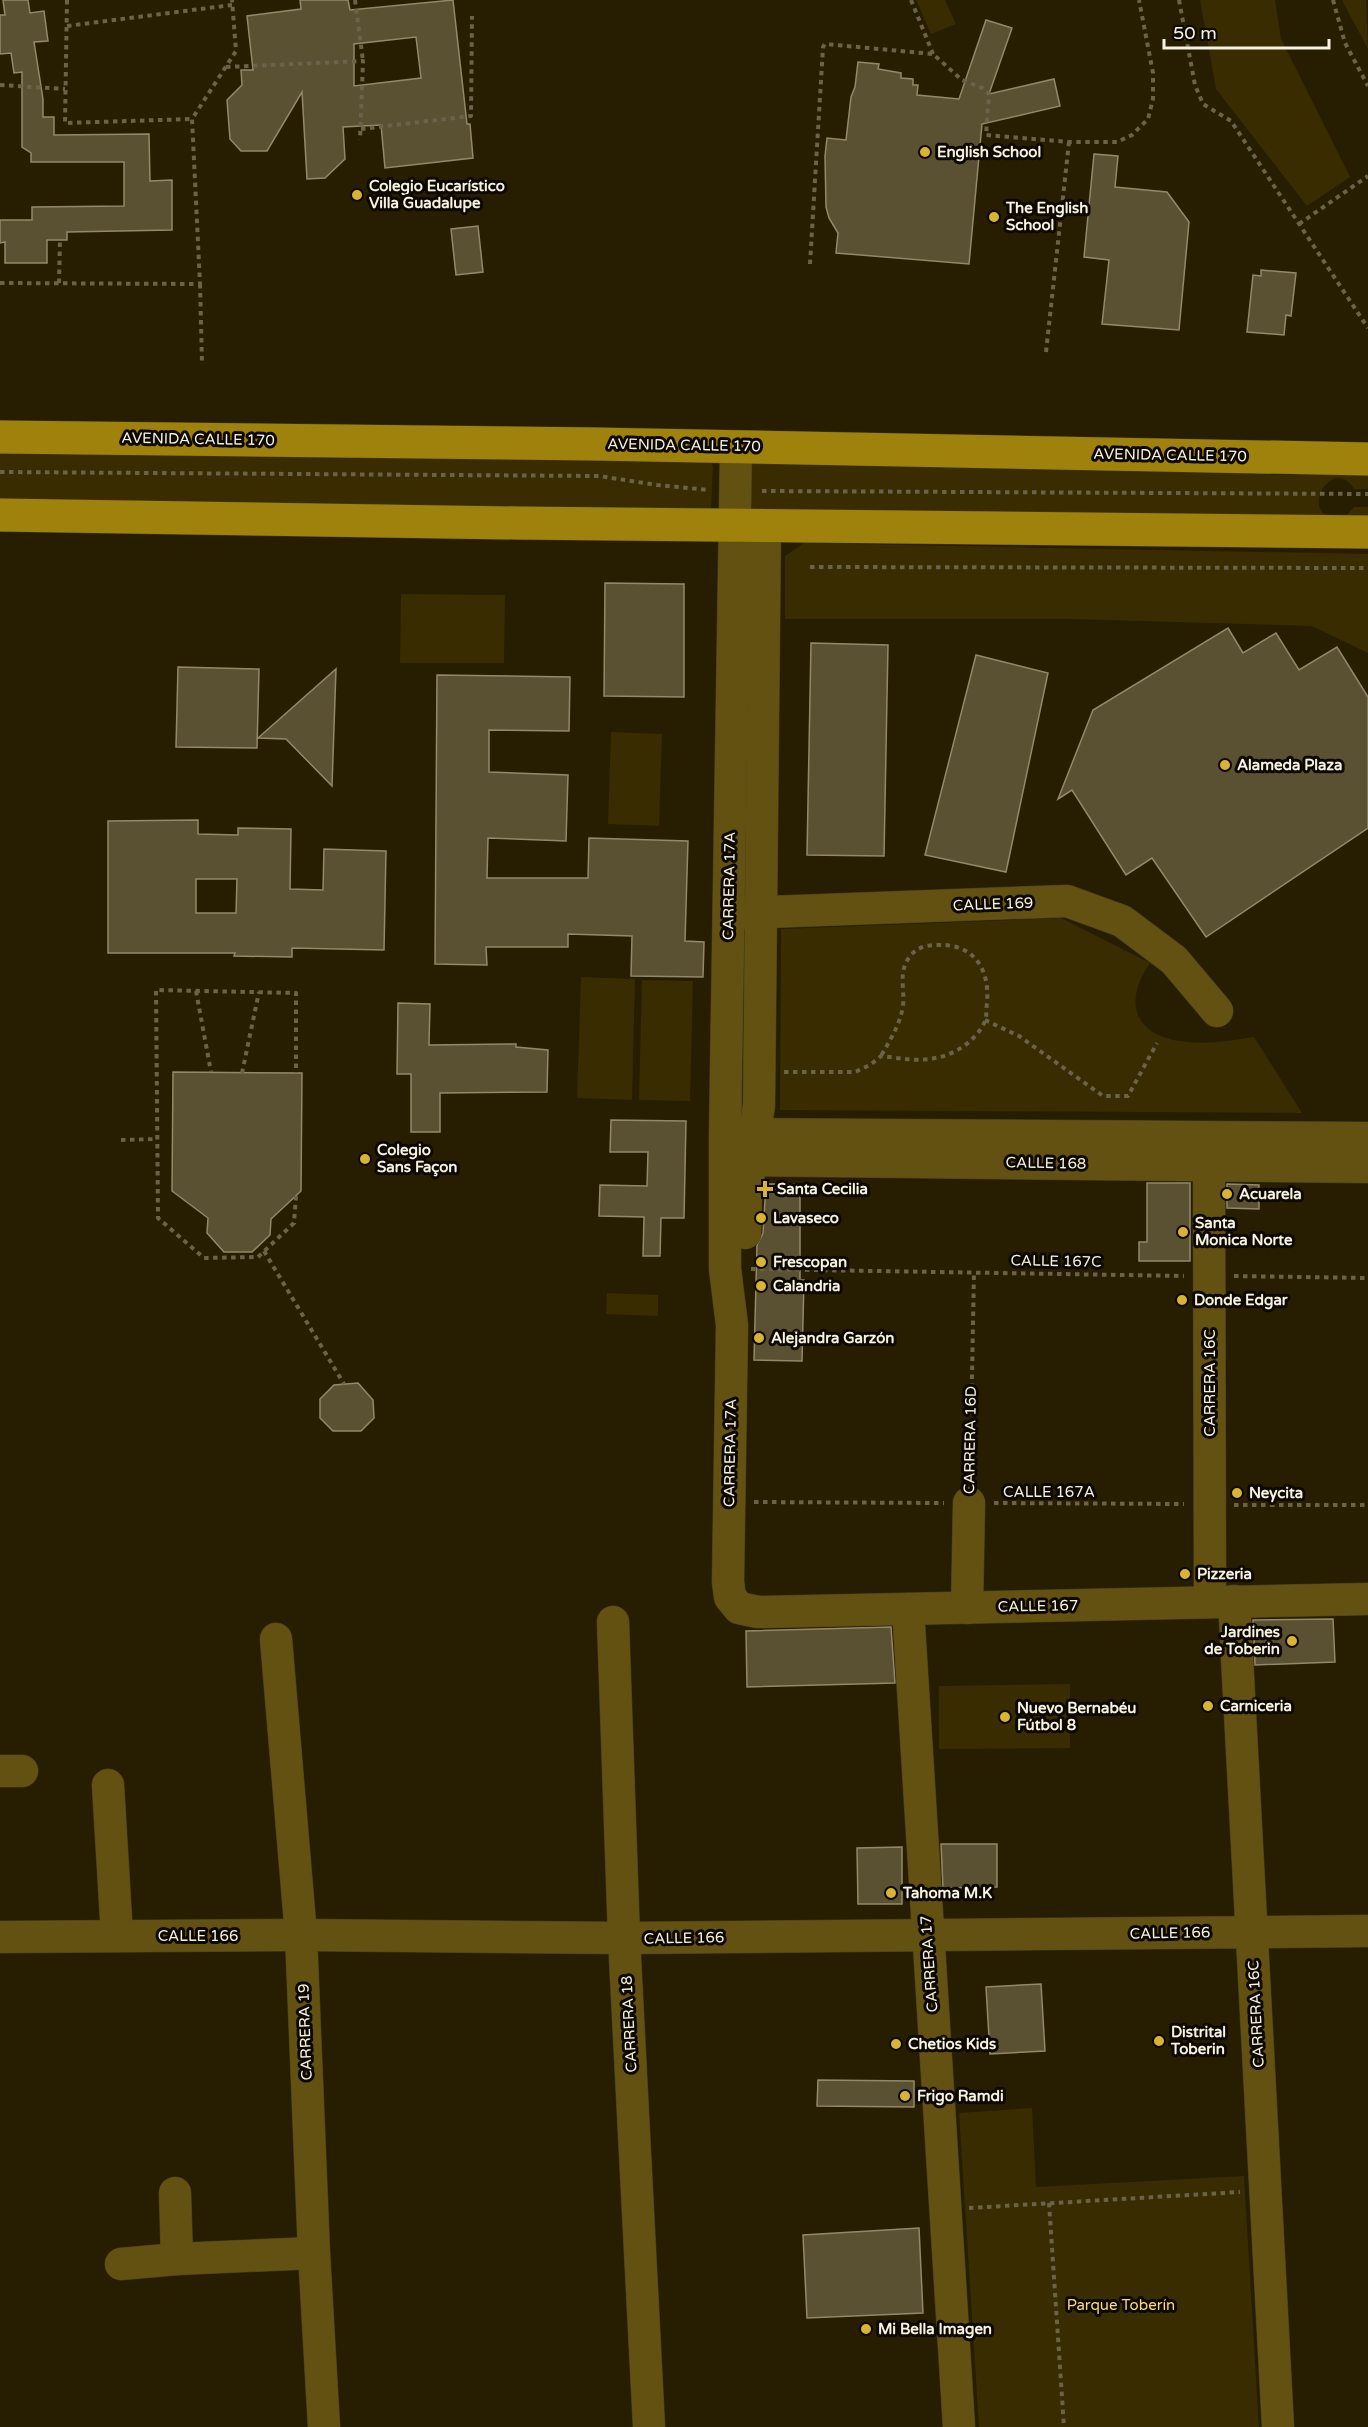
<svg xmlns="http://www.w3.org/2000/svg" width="1368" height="2427" font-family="'Varela Round',sans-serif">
	<rect width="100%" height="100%" fill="#271e02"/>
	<g fill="#382c00">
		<path d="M916 0H945L956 24 931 34Z"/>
		<path d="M1200 0H1275L1281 39 1350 177 1307 206 1216 89Z"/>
		<path d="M1343 0H1366L1368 49 1343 2Z"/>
		<path d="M0 454 709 460 713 466 711 510 0 505Z"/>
		<path d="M755 460 1118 467 1285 475 1368 474V489H1354C1335 457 1305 503 1326 515 1331 517 1340 516 1346 516L1354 507H1368V521L752 514 748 509V465Z"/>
		<path d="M804 543 1368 554V653L1312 626 1071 619H785V556Z"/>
		<path d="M401 594 505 595 504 663H400Z"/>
		<path d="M611 732 662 734 659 826 608 824Z"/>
		<path d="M1061 918 1150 963C1125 999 1131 1033 1179 1041 1204 1045 1229 1041 1254 1037L1302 1113 780 1110 781 929Z"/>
		<path d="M581 977 635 979 632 1100 577 1098Z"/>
		<path d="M642 980 693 981 690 1101 639 1100Z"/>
		<path d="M607 1293 658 1295V1316L606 1314Z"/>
		<path d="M1070 1684V1748L939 1749V1686Z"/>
		<path d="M1032 2108 1036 2187 1244 2176 1259 2427H979L959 2113Z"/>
	</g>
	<g fill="#5a5133" stroke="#938969" stroke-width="1.5" fill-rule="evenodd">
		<path d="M3 0H28L30 13 44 11 48 41 34 42 43 99V117H54V135L149 134 150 181 172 180V230L67 232V240H47V263H5V242L0 243V220H32V207L124 206V162H31V153L22 147V72L14 73 11 53 0 54V15H5Z"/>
		<path d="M300 0H348L350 10 453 0 467 124H470L473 158 385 168 381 125 343 127 345 159 325 178 307 179 302 92 267 151H241L230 139 227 100 242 85 241 70H253L247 16 301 9ZM416 37 421 78 354 86V44Z"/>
		<path d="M986 20 1012 28 989 94 1054 79 1060 106 982 124 969 264 836 253 838 233 829 218 826 207 825 156 827 138 846 140 851 97 855 87 858 62 879 64 878 69 901 73V78L913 79V85H918L917 95 959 99Z"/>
		<path d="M1094 154 1118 156 1115 187 1167 192 1189 222 1179 330 1102 324 1109 260 1084 257Z"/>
		<path d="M478 226 483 272 456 275 451 229Z"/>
		<path d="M1261 270 1296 273 1291 316 1286 315 1284 335 1247 332 1253 275 1261 276Z"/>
		<path d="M605 583 684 584V697L604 696Z"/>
		<path d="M1228 628 1243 653 1276 633 1299 670 1337 647 1368 697V828L1206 937 1152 858 1126 875 1072 790 1058 799 1093 710Z"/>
		<path d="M811 643 888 645 884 856 807 855Z"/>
		<path d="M976 655 1048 673 1006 872 925 855Z"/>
		<path d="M178 667 259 669 257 748 176 747Z"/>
		<path d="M336 669 332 786 286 739 258 738Z"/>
		<path d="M437 675 570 677 569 731 489 730V772L568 775 566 841 488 838 487 878H588L589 838 688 841 685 941 704 942 703 977 631 976 632 936 568 934V947H486L487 965 435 964Z"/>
		<path d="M198 820V834L238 835V828L291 829 290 889 323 890 324 849 386 851 384 950 292 948V957L234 956 235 953H108V821ZM196 879H237L236 913H196Z"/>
		<path d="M398 1003 430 1004 429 1045 516 1044V1047L548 1050 547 1092 440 1093V1132H411V1074H397Z"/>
		<path d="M173 1072 302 1073 301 1191 271 1219 270 1235 252 1252H224L207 1233 208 1218 172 1191Z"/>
		<path d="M611 1120 686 1121 684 1218H661L660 1256H643L644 1217 599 1216 600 1185 647 1186 648 1152H610Z"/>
		<path d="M1147 1183H1190V1261H1139V1242H1147Z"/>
		<path d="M766 1184H800V1280H804L802 1361 754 1360 757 1245 763 1233Z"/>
		<path d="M1227 1184 1259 1185V1209L1227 1208Z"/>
		<path d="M358 1383 373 1400 374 1418 361 1431H333L320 1418V1399L334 1385Z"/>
		<path d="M1333 1619 1335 1662 1255 1665 1253 1620Z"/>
		<path d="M891 1627 895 1683 747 1687 746 1631Z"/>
		<path d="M941 1844H997V1887L943 1888Z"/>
		<path d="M902 1847V1904H858L857 1848Z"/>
		<path d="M1041 1984 1045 2051 990 2054 986 1987Z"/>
		<path d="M818 2080 914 2081V2107L817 2106Z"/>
		<path d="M919 2228 923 2313 807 2318 803 2235Z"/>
	</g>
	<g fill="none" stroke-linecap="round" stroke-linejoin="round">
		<g stroke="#443c21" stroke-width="33">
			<g id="minor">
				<path d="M736 447 725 1134V1269L732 1325 728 1582 730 1597 739 1608 758 1612 1368 1599"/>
				<path d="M739 913 1067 901 1122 921 1174 960 1217 1011"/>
				<path d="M733 1134 1368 1138"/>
				<path d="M730 1160 1368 1167"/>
				<path d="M1209 1165 1210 1602"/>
				<path d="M745 1233 746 1193 759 1105 765 526"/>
				<path d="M1234 1601 1278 2427"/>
				<path d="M967 1608 969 1503"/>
				<path d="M908 1609 959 2427"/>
				<path d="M613 1622 624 1938 649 2427"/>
				<path d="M276 1639 301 1935 314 2253 324 2427"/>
				<path d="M0 1771H22"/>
				<path d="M108 1785 117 1936"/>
				<path d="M0 1937 301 1935 624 1938 1368 1931"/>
				<path d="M175 2193 177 2259"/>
				<path d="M121 2264 177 2259 314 2253"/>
			</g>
		</g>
		<g stroke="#443c21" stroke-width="34">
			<g id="major">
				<path d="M0 437 594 444 1368 459"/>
				<path d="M0 515 517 523 1368 532"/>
			</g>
		</g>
		<g stroke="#6a6249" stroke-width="4" stroke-dasharray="4.5 4.5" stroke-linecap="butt">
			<path d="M67 0 65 123 192 119"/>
			<path d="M355 0 363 61"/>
			<path d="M911 0 933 54"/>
			<path d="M1179 0 1195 85 1203 104 1231 121 1368 328"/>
			<path d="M1333 0 1345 43 1368 86"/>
			<path d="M67 26 232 5"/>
			<path d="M226 67 363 61 360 140"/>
			<path d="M0 85 65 89"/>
			<path d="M361 129 471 116 472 16"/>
			<path d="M1299 224 1368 176"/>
			<path d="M810 264 823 47 825 44 933 54 962 80 985 89 989 95 986 135 1069 142H1117L1132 135 1148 119 1153 99V73L1139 0"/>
			<path d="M0 283 200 284 192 119 236 51 232 0"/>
			<path d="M59 283 60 240"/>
			<path d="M200 284 202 363"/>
			<path d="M1046 352 1069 142"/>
			<path d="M0 472 599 476 657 485 709 490"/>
			<path d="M762 491 1368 494"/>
			<path d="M810 567 1368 568"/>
			<path d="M196 991 211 1072"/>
			<path d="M985 1020 1019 1036 1103 1096H1128L1157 1043"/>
			<path d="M784 1072H855L870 1065 881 1056C899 1058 917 1062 935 1058 955 1055 977 1040 985 1021 987 1016 986 1009 987 1003 990 969 974 943 936 945 928 945 918 947 912 954 897 970 905 987 903 1006 900 1025 890 1040 881 1056"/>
			<path d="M242 1073 259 992"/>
			<path d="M121 1140 157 1139"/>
			<path d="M296 1196 294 1223 258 1257 204 1258 158 1218 156 990 296 993V1073"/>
			<path d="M264 1251 344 1384"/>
			<path d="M751 1269 1184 1276"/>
			<path d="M1234 1276 1368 1278"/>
			<path d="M970 1478 974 1272"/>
			<path d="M754 1502 944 1503"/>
			<path d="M994 1503 1184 1504"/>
			<path d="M1234 1505H1368"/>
			<path d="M1049 2203 1064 2427"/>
			<path d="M969 2208 1240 2192"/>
		</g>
		<use href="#minor" stroke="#625111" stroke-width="32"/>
		<use href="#major" stroke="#9f820b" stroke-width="33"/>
	</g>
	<g fill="#d8b434" stroke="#0d0901" stroke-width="2">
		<circle cx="925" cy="152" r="6"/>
		<circle cx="357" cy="195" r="6"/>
		<circle cx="994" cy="217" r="6"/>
		<circle cx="1225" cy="765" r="6"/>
		<circle cx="365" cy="1159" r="6"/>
		<path d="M762 1180h6v6h6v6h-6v6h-6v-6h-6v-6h6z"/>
		<circle cx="1227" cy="1194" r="6"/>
		<circle cx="761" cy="1218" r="6"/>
		<circle cx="1183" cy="1232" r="6"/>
		<circle cx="761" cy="1262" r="6"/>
		<circle cx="761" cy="1286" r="6"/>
		<circle cx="1182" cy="1300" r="6"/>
		<circle cx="759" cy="1338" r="6"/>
		<circle cx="1237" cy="1493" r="6"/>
		<circle cx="1185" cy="1574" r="6"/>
		<circle cx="1292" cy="1641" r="6"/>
		<circle cx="1208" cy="1706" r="6"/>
		<circle cx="1005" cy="1717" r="6"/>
		<circle cx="891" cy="1893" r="6"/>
		<circle cx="1159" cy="2041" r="6"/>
		<circle cx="896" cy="2044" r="6"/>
		<circle cx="905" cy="2096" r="6"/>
		<circle cx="866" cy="2329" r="6"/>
	</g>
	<g text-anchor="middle" stroke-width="6" stroke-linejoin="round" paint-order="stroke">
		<g font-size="15" font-weight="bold" fill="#f8f2e1" stroke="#0d0901" text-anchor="start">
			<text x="937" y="157">English School</text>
			<text x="369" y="191">Colegio Eucarístico<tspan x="369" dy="17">Villa Guadalupe</tspan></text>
			<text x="1006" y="213">The English<tspan x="1006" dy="17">School</tspan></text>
			<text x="1237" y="770">Alameda Plaza</text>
			<text x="377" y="1155">Colegio<tspan x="377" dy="17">Sans Façon</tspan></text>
			<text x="777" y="1194">Santa Cecilia</text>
			<text x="1239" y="1199">Acuarela</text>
			<text x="773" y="1223">Lavaseco</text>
			<text x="1195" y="1228">Santa<tspan x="1195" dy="17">Monica Norte</tspan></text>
			<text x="773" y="1267">Frescopan</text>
			<text x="773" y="1291">Calandria</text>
			<text x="1194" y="1305">Donde Edgar</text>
			<text x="771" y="1343">Alejandra Garzón</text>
			<text x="1249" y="1498">Neycita</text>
			<text x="1197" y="1579">Pizzeria</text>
			<text x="1280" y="1637" text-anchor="end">Jardines<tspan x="1280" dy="17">de Toberin</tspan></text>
			<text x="1220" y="1711">Carniceria</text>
			<text x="1017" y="1713">Nuevo Bernabéu<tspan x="1017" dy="17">Fútbol 8</tspan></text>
			<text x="903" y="1898">Tahoma M.K</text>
			<text x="1171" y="2037">Distrital<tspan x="1171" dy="17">Toberin</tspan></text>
			<text x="908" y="2049">Chetios Kids</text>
			<text x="917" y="2101">Frigo Ramdi</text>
			<text x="878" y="2334">Mi Bella Imagen</text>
		</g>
		<g font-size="15" fill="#f8f2e1" stroke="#0d0901">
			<text transform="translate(198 439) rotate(1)" y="5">AVENIDA CALLE 170</text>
			<text transform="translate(684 445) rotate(1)" y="5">AVENIDA CALLE 170</text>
			<text transform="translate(1170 455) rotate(1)" y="5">AVENIDA CALLE 170</text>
			<text transform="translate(729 886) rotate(-89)" y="5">CARRERA 17A</text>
			<text transform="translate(993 904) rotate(-2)" y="5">CALLE 169</text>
			<text transform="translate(1046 1163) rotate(1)" y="5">CALLE 168</text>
			<text transform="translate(1056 1261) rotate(1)" y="5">CALLE 167C</text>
			<text transform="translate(1210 1383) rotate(-90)" y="5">CARRERA 16C</text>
			<text transform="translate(970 1440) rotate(-89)" y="5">CARRERA 16D</text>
			<text transform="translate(730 1453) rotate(-89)" y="5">CARRERA 17A</text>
			<text x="1049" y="1497">CALLE 167A</text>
			<text transform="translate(1038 1606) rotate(-1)" y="5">CALLE 167</text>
			<text transform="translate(1170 1933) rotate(-1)" y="5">CALLE 166</text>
			<text x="198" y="1941">CALLE 166</text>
			<text transform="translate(684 1938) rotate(-1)" y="5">CALLE 166</text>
			<text transform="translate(929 1964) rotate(-94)" y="5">CARRERA 17</text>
			<text transform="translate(1256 2014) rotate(-93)" y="5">CARRERA 16C</text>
			<text transform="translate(629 2024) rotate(-93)" y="5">CARRERA 18</text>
			<text transform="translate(305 2032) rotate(-92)" y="5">CARRERA 19</text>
		</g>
		<g font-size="15" fill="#fbdc7c" stroke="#0d0901">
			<text x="1121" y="2310">Parque Toberín</text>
		</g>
	</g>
	<path d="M1164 39v9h165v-9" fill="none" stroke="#f8f2e1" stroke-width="3"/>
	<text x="1173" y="39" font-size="18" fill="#f8f2e1" stroke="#0d0901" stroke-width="4.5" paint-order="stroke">50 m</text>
</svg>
